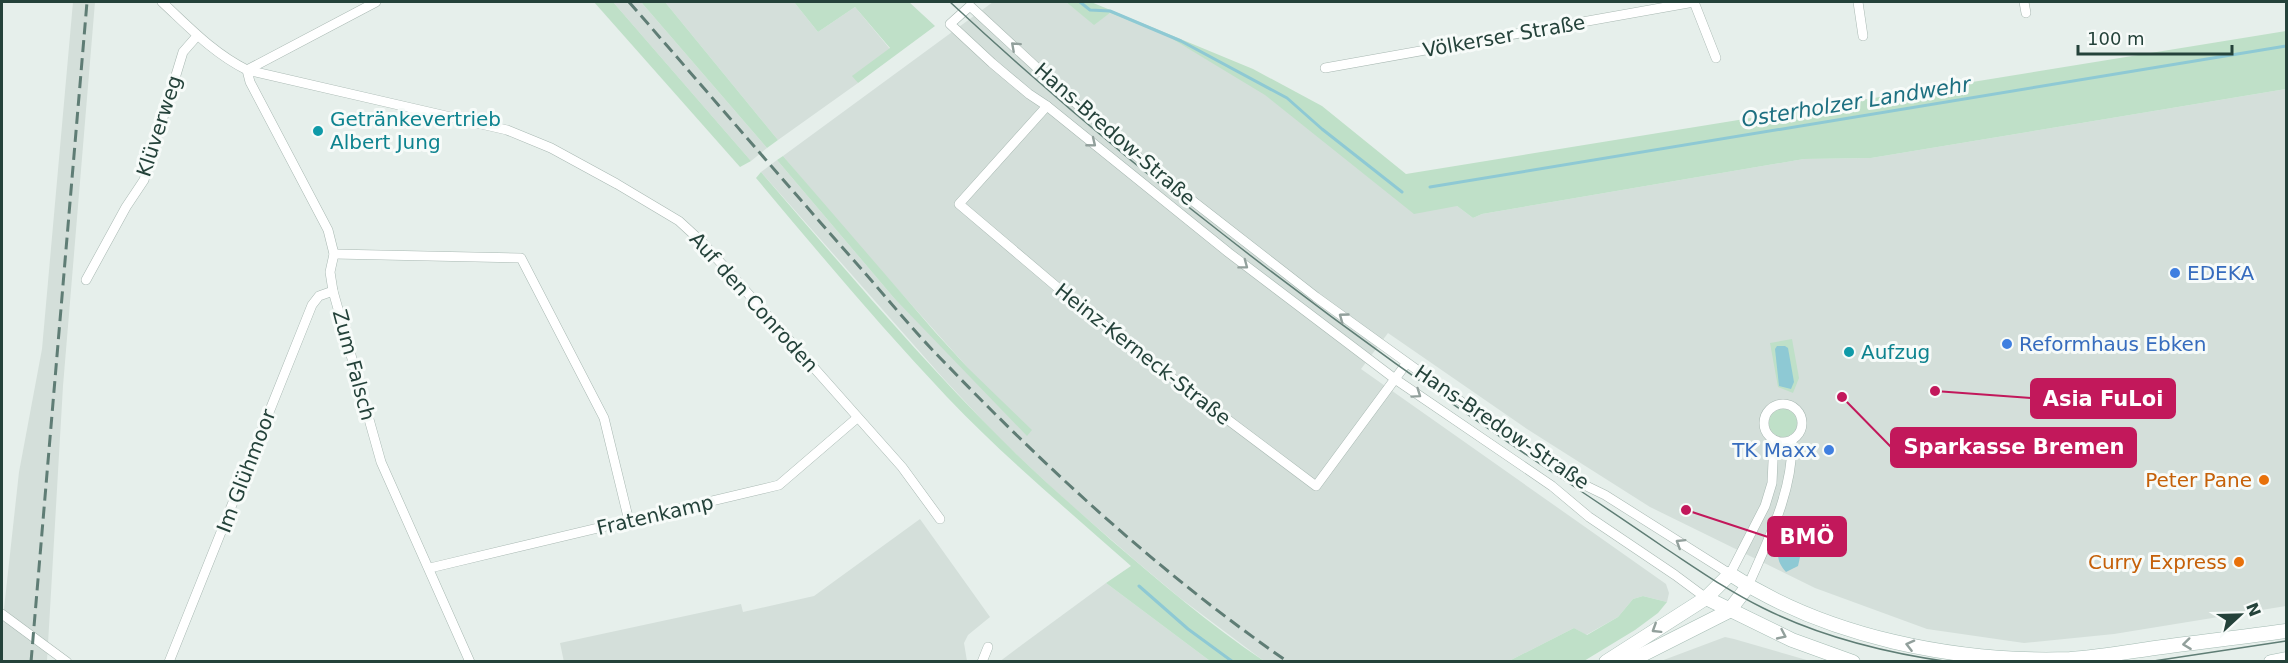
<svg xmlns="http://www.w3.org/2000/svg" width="2288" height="663" font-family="'DejaVu Sans',sans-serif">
	<rect width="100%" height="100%" fill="#e6efeb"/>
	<g fill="#d4dfda">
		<path d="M73 2H95L63 386 47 661 2 662V627L19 472 42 349Z"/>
		<path d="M613 2H641L767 148 751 161Z"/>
		<path d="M665 2H794L818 32 855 7 890 49 853 76 858 83 778 140Z"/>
		<path d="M993 2H1066L1094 24 1110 13 1169 37 1457 206 1473 218 1482 214 1804 159 1871 158 2286 89V606L2114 634 2024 643 1927 629 1815 588 1650 507 1527 429 1388 333 1361 369 1666 584 1669 593 1667 602 1643 596 1633 599 1618 617 1586 635 1574 628 1509 661H1264L1180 598 1137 562 1063 498 1000 439 943 378 761 172 777 160 894 298 968 368 852 238 783 156Z"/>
		<path d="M920 519 990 617 968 635 964 643 967 661 564 662 560 643 741 604 743 612 814 596Z"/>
		<path d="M1106 583 1210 661 999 662 1023 644Z"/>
		<path d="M1725 637 1734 639 1810 661H1661Z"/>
	</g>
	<g fill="#bfe0c8">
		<path d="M594 2H613L751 161 740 167Z"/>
		<path d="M641 2H665L778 140 767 148Z"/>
		<path d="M794 2H909L935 26 858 83 852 76 890 48 855 7 818 32Z"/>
		<path d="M1066 2H1091L1253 69 1322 106 1406 174 2286 31V89L1871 158 1804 159 1482 214 1473 218 1457 206 1414 214 1265 95 1169 37 1110 13 1094 25Z"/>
		<path d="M783 156 935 332 968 368 1032 430 1027 436 894 298 777 160Z"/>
		<path d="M761 172C839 262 916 354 1001 439 1036 474 1074 507 1111 540 1160 582 1210 625 1264 661H1210L1106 583 1131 566C1068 510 1004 457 947 397 880 326 818 252 756 178Z"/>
		<path d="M1792 339 1799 378 1793 393 1778 387 1770 343Z"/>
		<circle cx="1783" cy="423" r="14"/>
		<path d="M1643 596 1667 602 1658 613 1635 630 1584 661H1509L1574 628 1587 635 1618 617 1633 599Z"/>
	</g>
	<g fill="#8ec9d4">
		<path d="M1777 346H1785L1788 348 1794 382 1791 389 1779 386 1775 349Z"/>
		<path d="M1798 526 1801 553 1798 566 1786 572C1772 556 1779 547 1787 530Z"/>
	</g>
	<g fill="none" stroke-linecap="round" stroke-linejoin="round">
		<g stroke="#8ec9d4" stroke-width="3">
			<path d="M1080 2 1090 10 1110 11 1181 41 1287 98 1322 129 1402 192"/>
			<path d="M1430 187 2286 46"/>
			<path d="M1139 586 1188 629 1233 662"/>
		</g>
		<g stroke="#a8b8b2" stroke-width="10">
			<g id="street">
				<path d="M162 2C189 27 213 53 247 70L507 130 551 148 617 184 679 221 704 244 902 467 940 519"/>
				<path d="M1694 2 1716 58"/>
				<path d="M1858 2 1863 36"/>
				<path d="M2024 2 2026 13"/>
				<path d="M1325 68 1694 2"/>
				<path d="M247 70 250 82 328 230 334 254 330 272 333 291 381 462 470 662"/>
				<path d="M247 70 376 2"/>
				<path d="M1047 106 959 204 1064 293 1147 359 1316 486 1406 364"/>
				<path d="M334 254 521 258 604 418 629 521"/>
				<path d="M86 280 126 207 144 180 183 52 197 36"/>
				<circle cx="1783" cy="423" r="19"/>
				<path d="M430 568 779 485 857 418"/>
				<path d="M1748 586C1768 540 1793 492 1792 440"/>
				<path d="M1706 598 1675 575 1589 517 1552 486 1395 379 1229 253 1047 106 1029 94 992 63 950 24 970 6 1061 90 1153 170 1316 297 1524 447 1574 480 1605 495 1730 574 1765 506 1772 483 1774 440"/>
				<path d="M2 614 67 662"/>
				<path d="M169 662 312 305 319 296 333 291"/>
				<path d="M982 662 988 647"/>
			</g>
		</g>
		<g stroke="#a4bbb3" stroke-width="15">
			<g id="secondary">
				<path d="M1706 598 1792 640 1853 662"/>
				<path d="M1606 662 1706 598 1730 574C1826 637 1956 663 2070 659 2098 657 2127 652 2155 648 2199 642 2243 637 2286 631"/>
				<path d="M1628 662 1729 611 1748 586"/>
				<path d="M2271 662 2286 659"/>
			</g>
		</g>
		<use href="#street" stroke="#fff" stroke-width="9"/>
		<use href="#secondary" stroke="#fff" stroke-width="14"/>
		<g stroke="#5f7d75" stroke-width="1.5">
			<path d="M950 2C1134 173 1335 326 1543 466 1584 493 1624 520 1665 548 1697 569 1728 591 1763 608 1821 637 1886 653 1950 662"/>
			<path d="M2147 662 2286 641"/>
		</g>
		<g stroke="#5f7d75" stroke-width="3" stroke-dasharray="12 6" stroke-linecap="butt">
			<path d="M629 2C705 89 780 177 857 264 887 298 916 334 948 366 1052 474 1164 576 1288 662"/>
			<path d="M31 662 87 2"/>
		</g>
	</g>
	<defs><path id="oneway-chevron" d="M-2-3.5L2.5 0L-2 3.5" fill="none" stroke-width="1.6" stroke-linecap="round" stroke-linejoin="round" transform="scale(1.5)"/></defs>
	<g stroke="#92a09c">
		<use href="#oneway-chevron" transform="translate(1015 46) rotate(-138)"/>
		<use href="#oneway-chevron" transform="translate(1092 143) rotate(39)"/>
		<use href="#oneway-chevron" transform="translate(1244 265) rotate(37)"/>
		<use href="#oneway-chevron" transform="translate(1343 317) rotate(-144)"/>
		<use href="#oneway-chevron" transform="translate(1417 394) rotate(35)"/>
		<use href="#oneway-chevron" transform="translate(1680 543) rotate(-148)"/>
		<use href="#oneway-chevron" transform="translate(1656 629) rotate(148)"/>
		<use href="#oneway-chevron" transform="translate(1782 635) rotate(25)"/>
		<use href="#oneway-chevron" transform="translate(2187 644) rotate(173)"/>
		<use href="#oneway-chevron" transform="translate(1910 645) rotate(-166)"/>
	</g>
	<g fill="#0f9aa8" stroke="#f7fbf9" stroke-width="2">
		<circle cx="318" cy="131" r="6"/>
		<circle cx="1849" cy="352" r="6"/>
	</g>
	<g fill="#3f7fe0" stroke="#f7fbf9" stroke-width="2">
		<circle cx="2175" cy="273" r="6"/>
		<circle cx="2007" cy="344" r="6"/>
		<circle cx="1829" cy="450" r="6"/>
	</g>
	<g fill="#e8710a" stroke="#f7fbf9" stroke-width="2">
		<circle cx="2264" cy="480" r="6"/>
		<circle cx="2239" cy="562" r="6"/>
	</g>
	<g text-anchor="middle" stroke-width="6" stroke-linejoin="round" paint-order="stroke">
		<g font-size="20" fill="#24423a" stroke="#f7fbf9">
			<text transform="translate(1504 36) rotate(-10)" y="7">Völkerser Straße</text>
			<text transform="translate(159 126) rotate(-72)" y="7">Klüverweg</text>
			<text transform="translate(1115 134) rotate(41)" y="7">Hans-Bredow-Straße</text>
			<text transform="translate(754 302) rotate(48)" y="7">Auf den Conroden</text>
			<text transform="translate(1143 354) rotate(38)" y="7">Heinz-Kerneck-Straße</text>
			<text transform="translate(354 365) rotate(75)" y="7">Zum Falsch</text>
			<text transform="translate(1502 427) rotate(34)" y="7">Hans-Bredow-Straße</text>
			<text transform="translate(246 471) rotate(-69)" y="7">Im Glühmoor</text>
			<text transform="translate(655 515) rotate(-13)" y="7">Fratenkamp</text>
		</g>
		<g font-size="20" fill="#0d838f" stroke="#f7fbf9" text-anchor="start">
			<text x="330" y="126">Getränkevertrieb<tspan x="330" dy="23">Albert Jung</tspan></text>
			<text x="1861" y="359">Aufzug</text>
		</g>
		<g font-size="20" fill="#366cbe" stroke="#f7fbf9" text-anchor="start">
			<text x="2187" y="280">EDEKA</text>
			<text x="2019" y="351">Reformhaus Ebken</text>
			<text x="1817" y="457" text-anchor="end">TK Maxx</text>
		</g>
		<g font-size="20" fill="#c56008" stroke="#f7fbf9" text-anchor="end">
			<text x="2252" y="487">Peter Pane</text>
			<text x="2227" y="569">Curry Express</text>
		</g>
		<g font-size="21" font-style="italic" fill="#1c6f80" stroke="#f7fbf9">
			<text transform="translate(1856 102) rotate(-9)" y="7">Osterholzer Landwehr</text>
		</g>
	</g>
	<path fill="none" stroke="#c2185b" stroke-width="2" d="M1935 391L2031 398M1842 397L1891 447M1686 510L1768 537"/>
	<g fill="#c2185b" stroke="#f7fbf9" stroke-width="2">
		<circle cx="1935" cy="391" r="6"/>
		<circle cx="1842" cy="397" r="6"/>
		<circle cx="1686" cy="510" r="6"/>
	</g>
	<g fill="#c2185b" stroke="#c2185b" stroke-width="2">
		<rect x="2031" y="379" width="144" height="39" rx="6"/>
		<rect x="1891" y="428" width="245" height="39" rx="6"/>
		<rect x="1768" y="517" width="78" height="39" rx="6"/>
	</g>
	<g font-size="21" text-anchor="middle" font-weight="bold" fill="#fff">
		<text x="2103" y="406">Asia FuLoi</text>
		<text x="2014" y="454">Sparkasse Bremen</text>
		<text x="1807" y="544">BMÖ</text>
	</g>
	<rect width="2288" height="663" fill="none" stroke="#24423a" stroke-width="6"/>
	<g transform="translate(2240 615) rotate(68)" stroke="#f7fbf9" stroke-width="4.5" paint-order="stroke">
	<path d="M0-4.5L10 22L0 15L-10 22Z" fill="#24423a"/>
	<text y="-9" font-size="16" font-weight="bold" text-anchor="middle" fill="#24423a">N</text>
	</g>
	<path d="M2078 45v9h154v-9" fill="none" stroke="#24423a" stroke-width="3"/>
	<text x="2087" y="45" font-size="18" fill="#24423a" stroke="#f7fbf9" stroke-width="4.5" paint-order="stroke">100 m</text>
</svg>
